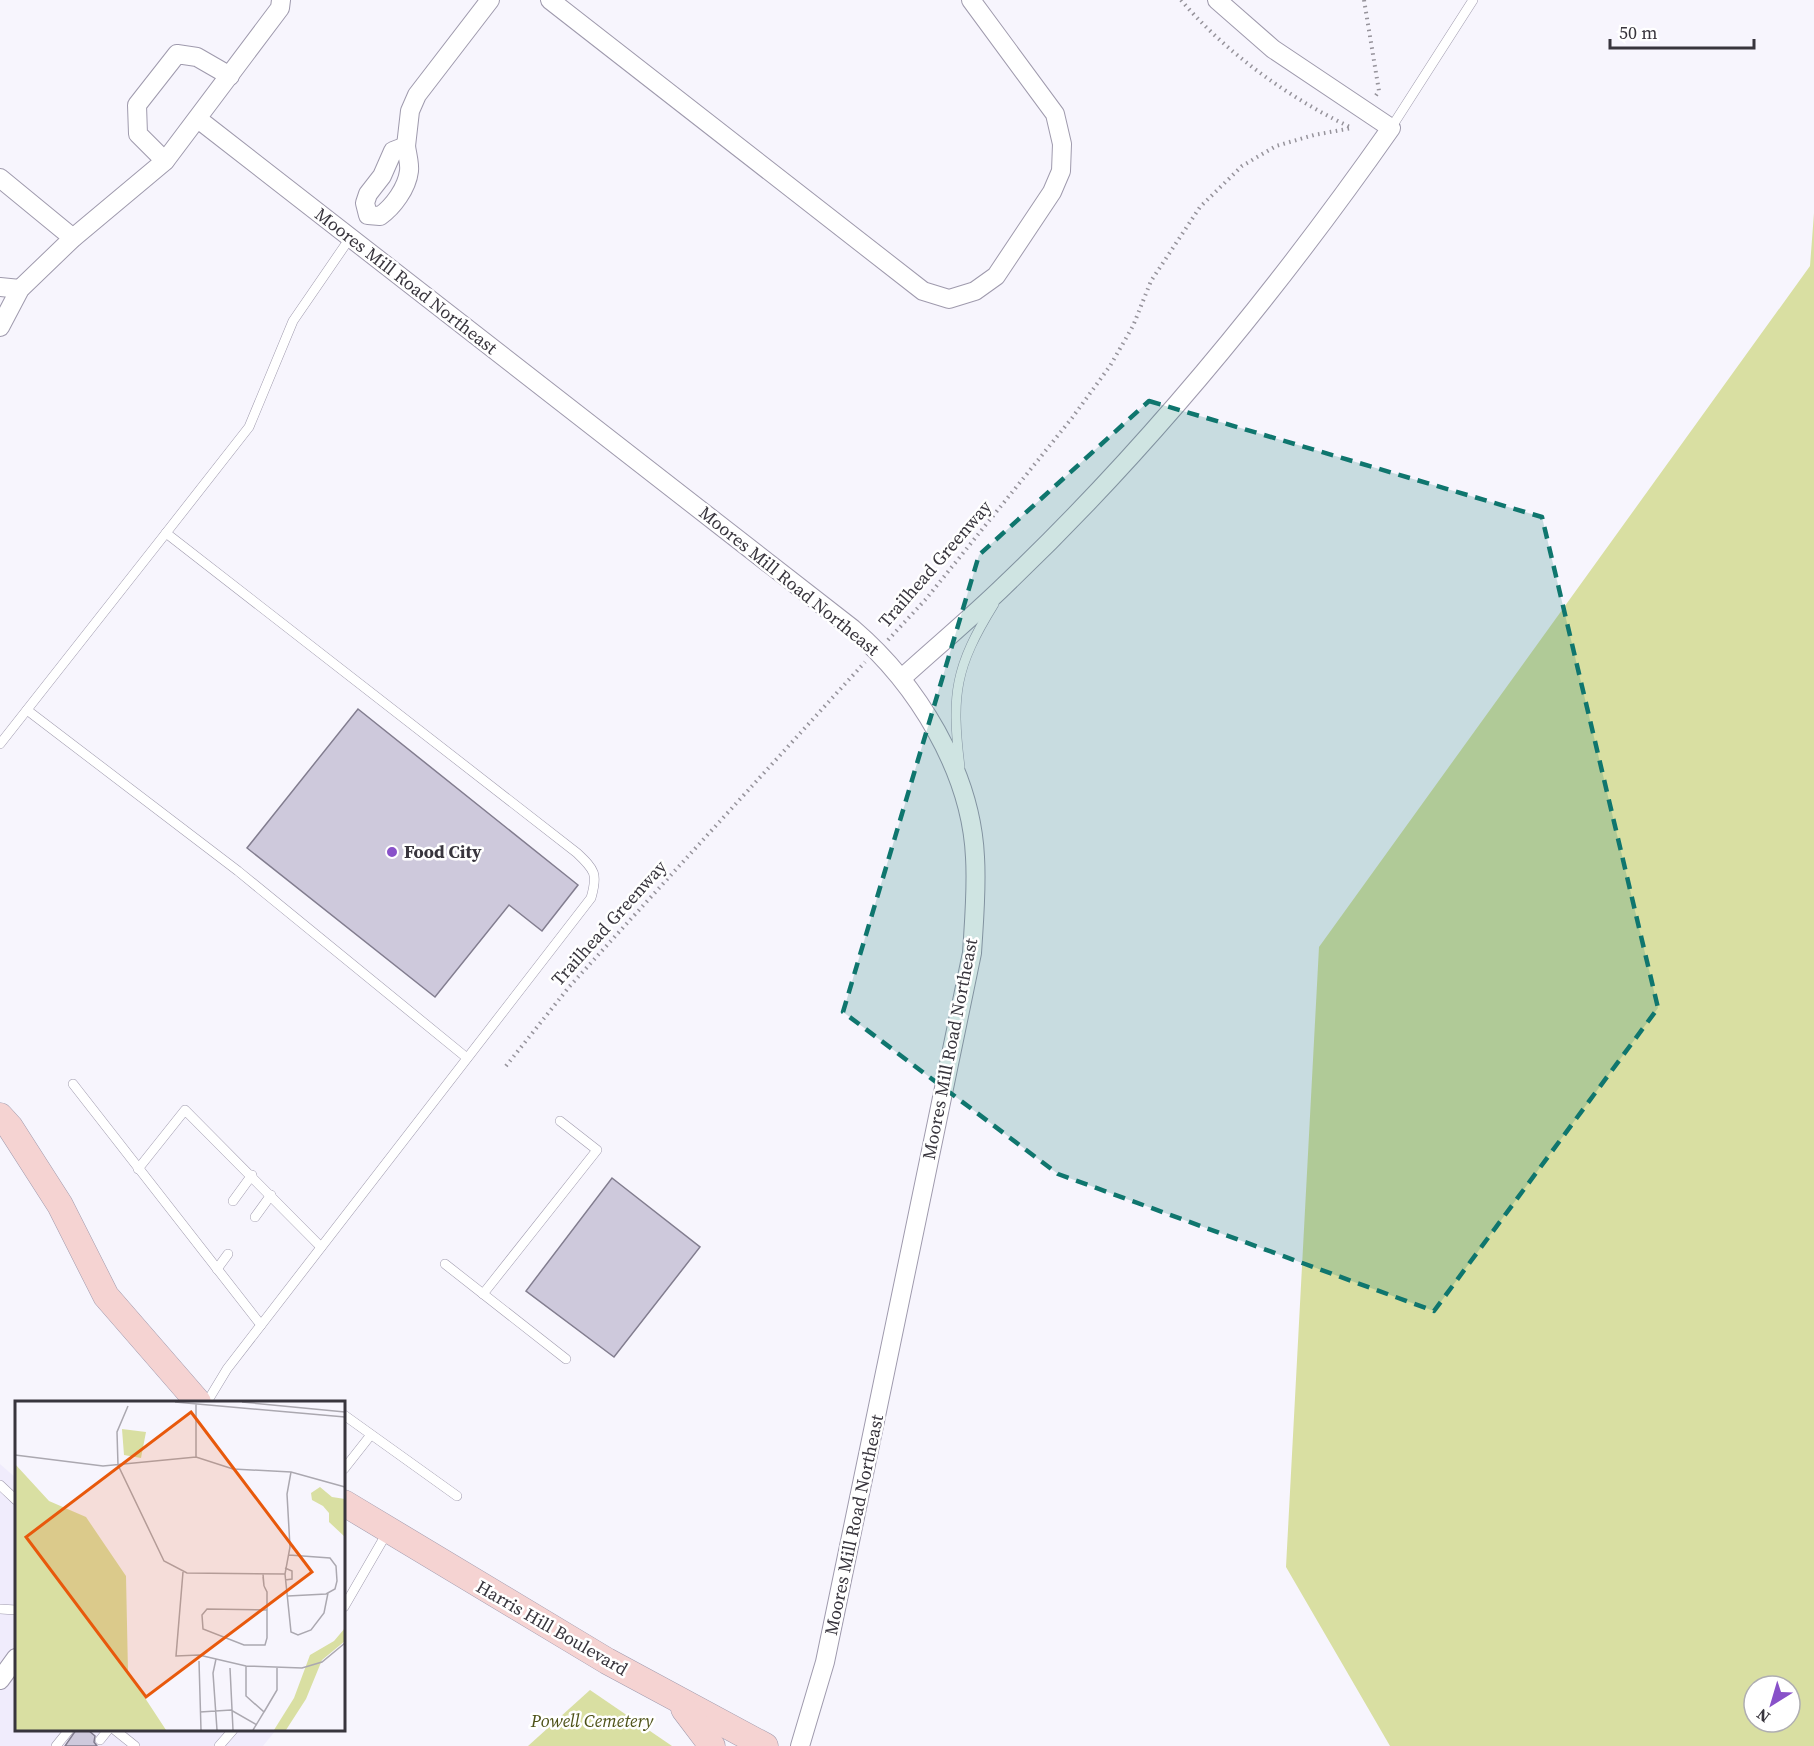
<svg xmlns="http://www.w3.org/2000/svg" width="1814" height="1746" font-family="'Source Serif 4',serif">
	<rect width="100%" height="100%" fill="#f7f5fd"/>
	<path fill="#f0ecfc" d="M0 1464 16 1478V1730H276L263 1746H0Z"/>
	<g fill="#d9dfa2" fill-rule="evenodd">
		<path d="M1814 213V1746H1390L1286 1567 1319 947 1810 266ZM1754 1686H1790V1722H1754Z"/>
		<path d="M590 1690 672 1746H528Z"/>
	</g>
	<g fill="#cec9dc" stroke="#827d8f" stroke-width="1.5">
		<path d="M358 709 578 885 542 931 509 905 435 997 247 848Z"/>
		<path d="M612 1178 700 1247 614 1357 526 1291Z"/>
		<path d="M76 1730H88L95 1736 94 1742 97 1746H65Z"/>
	</g>
	<g fill="none" stroke-linecap="round" stroke-linejoin="round">
		<g stroke="#9f9aad" stroke-width="10">
			<g id="lane">
				<path d="M1391 128 1473 0"/>
				<path d="M27 710 238 871 467 1058"/>
				<path d="M0 744 166 533"/>
				<path d="M960 767C951 694 955 667 994 604"/>
				<path d="M73 1084 261 1325"/>
				<path d="M138 1169 185 1110 321 1247"/>
				<path d="M233 1201 252 1175"/>
				<path d="M255 1217 271 1195"/>
				<path d="M445 1264 566 1359"/>
				<path d="M217 1269 228 1254"/>
				<path d="M483 1294 597 1150 560 1121"/>
				<path d="M207 1402 227 1369 591 898C598 874 595 870 577 853L166 533 249 427 293 321 350 238"/>
				<path d="M344 1415 457 1496"/>
				<path d="M344 1469 370 1436"/>
				<path d="M0 1485 16 1500"/>
				<path d="M344 1607 388 1531"/>
				<path d="M0 1609 16 1610"/>
				<path d="M115 1730 135 1746"/>
				<path d="M100 1740 108 1730"/>
				<path d="M56 1746 69 1730"/>
				<path d="M219 1746 233 1730"/>
			</g>
		</g>
		<g stroke="#9f9aad" stroke-width="20">
			<g id="street">
				<path d="M550 0 923 291 949 299 975 291 996 276 1052 192 1061 171 1062 144 1055 114 971 0"/>
				<path d="M198 119 853 629C917 684 971 771 975 857 977 889 974 921 972 953L825 1662 800 1746"/>
				<path d="M406 146C407 154 410 164 409 171 407 188 393 207 380 216L368 215 365 203 368 194 382 176 393 151Z"/>
				<path d="M406 146 410 111 417 95 490 0"/>
				<path d="M165 161 138 134 137 105 177 54 197 57 230 76"/>
				<path d="M0 178 73 238"/>
				<path d="M0 287 20 289"/>
				<path d="M0 327 20 289 73 238 165 161 280 8 281 0"/>
				<path d="M902 678C936 647 971 618 1004 586 1149 448 1276 292 1391 128L1273 49 1217 0"/>
				<path d="M0 1680 16 1658"/>
			</g>
		</g>
		<g stroke="#9f9aad" stroke-width="27">
			<g id="secondary">
				<path d="M0 1116 10 1127 60 1205 106 1296 198 1402"/>
				<path d="M344 1503 607 1661 765 1746"/>
				<path d="M684 1709 712 1746"/>
			</g>
		</g>
		<g stroke="#96939b" stroke-width="4" stroke-dasharray="1.5 4.5" stroke-linecap="butt">
			<path d="M1181 0C1226 53 1289 98 1352 128"/>
			<path d="M1364 0 1379 91 1374 98"/>
			<path d="M888 640 926 599 1072 418 1110 366 1133 326 1151 281 1200 207 1242 166 1276 146 1314 135 1352 128"/>
			<path d="M506 1066 569 987 865 662"/>
		</g>
		<use href="#lane" stroke="#fff" stroke-width="9"/>
		<use href="#street" stroke="#fff" stroke-width="18"/>
		<use href="#secondary" stroke="#f5d3d2" stroke-width="26"/>
	</g>
	<path fill="#0f766e" fill-opacity="0.2" stroke="#0f766e" stroke-width="4.5" stroke-dasharray="12 8" stroke-linejoin="round" d="M1149 401 1542 517 1658 1008 1434 1311 1058 1174 843 1012 979 555Z"/>
	<circle fill="#8851c9" stroke="#fff" stroke-width="2" cx="392" cy="852" r="6"/>
	<g text-anchor="middle" stroke-width="5" stroke-linejoin="round" paint-order="stroke">
		<g font-size="18" fill="#38353d" stroke="#fff">
			<text transform="translate(406 281) rotate(38)" y="6">Moores Mill Road Northeast</text>
			<text transform="translate(935 564) rotate(-49)" y="6">Trailhead Greenway</text>
			<text transform="translate(789 581) rotate(39)" y="6">Moores Mill Road Northeast</text>
			<text transform="translate(609 923) rotate(-48)" y="6">Trailhead Greenway</text>
			<text transform="translate(950 1049) rotate(-79)" y="6">Moores Mill Road Northeast</text>
			<text transform="translate(854 1525) rotate(-78)" y="6">Moores Mill Road Northeast</text>
			<text transform="translate(552 1628) rotate(30)" y="6">Harris Hill Boulevard</text>
		</g>
		<g font-size="18" font-weight="bold" fill="#38353d" stroke="#fff" text-anchor="start">
			<text x="404" y="858">Food City</text>
		</g>
		<g font-size="18" font-style="italic" fill="#4e5218" stroke="#fff">
			<text x="592" y="1727">Powell Cemetery</text>
		</g>
	</g>
	<g transform="translate(15 1401)">
		<rect width="330" height="330" fill="#f7f5fd"/>
		<path d="M107 28 131 31 126 57 109 54ZM0 63 34 100 71 116 111 175 113 271 151 329H0ZM305 86 317 96 330 98V136L314 121V112L308 105 297 99 296 92ZM330 227V240L307 259 291 298 271 329H259L279 297 295 254 319 240Z" fill="#d9dfa2"/>
		<path fill="none" stroke="#aba8b0" stroke-width="1.5" d="M160 1 330 16M227 1 330 11M181 3V56M113 5 102 31 103 64 149 160 172 172 270 173M0 54 88 65 181 56 218 68 276 71 330 86M276 71 272 93 275 146 270 173 276 231 283 234 296 229 309 212 313 192M168 171 161 255 184 254 231 265 287 267 307 261 330 242M248 176 249 185 248 173M270 179 277 178V170L270 167M249 185 252 191V237L250 244H229L188 228 187 214 192 208 252 209M273 195 311 193 320 188 322 180 321 165 315 157 274 154M201 258 198 272 202 329M184 260 186 329M231 265V295L249 311 238 329M215 267 218 329M185 311 216 309 242 324M249 311 262 289V266"/>
		<path fill="#e8590c" fill-opacity="0.15" stroke="#e8590c" stroke-width="3" d="M176 11 297 171 131 296 11 136Z"/>
		<rect width="330" height="330" fill="none" stroke="#38353d" stroke-width="3"/>
	</g>
	<g transform="translate(1772 1704) rotate(217)"><circle r="28" fill="#ffffff" stroke="#afaeb1" stroke-width="1.5"/>
	<path d="M0-4.5L10 22L0 15L-10 22Z" fill="#8851c9"/>
	<text y="-9" font-size="16" font-weight="bold" text-anchor="middle" fill="#38353d">N</text>
	</g>
	<path d="M1610 39v9h144v-9" fill="none" stroke="#38353d" stroke-width="3"/>
	<text x="1619" y="39" font-size="18" fill="#38353d" stroke="#ffffff" stroke-width="4.5" paint-order="stroke">50 m</text>
</svg>
